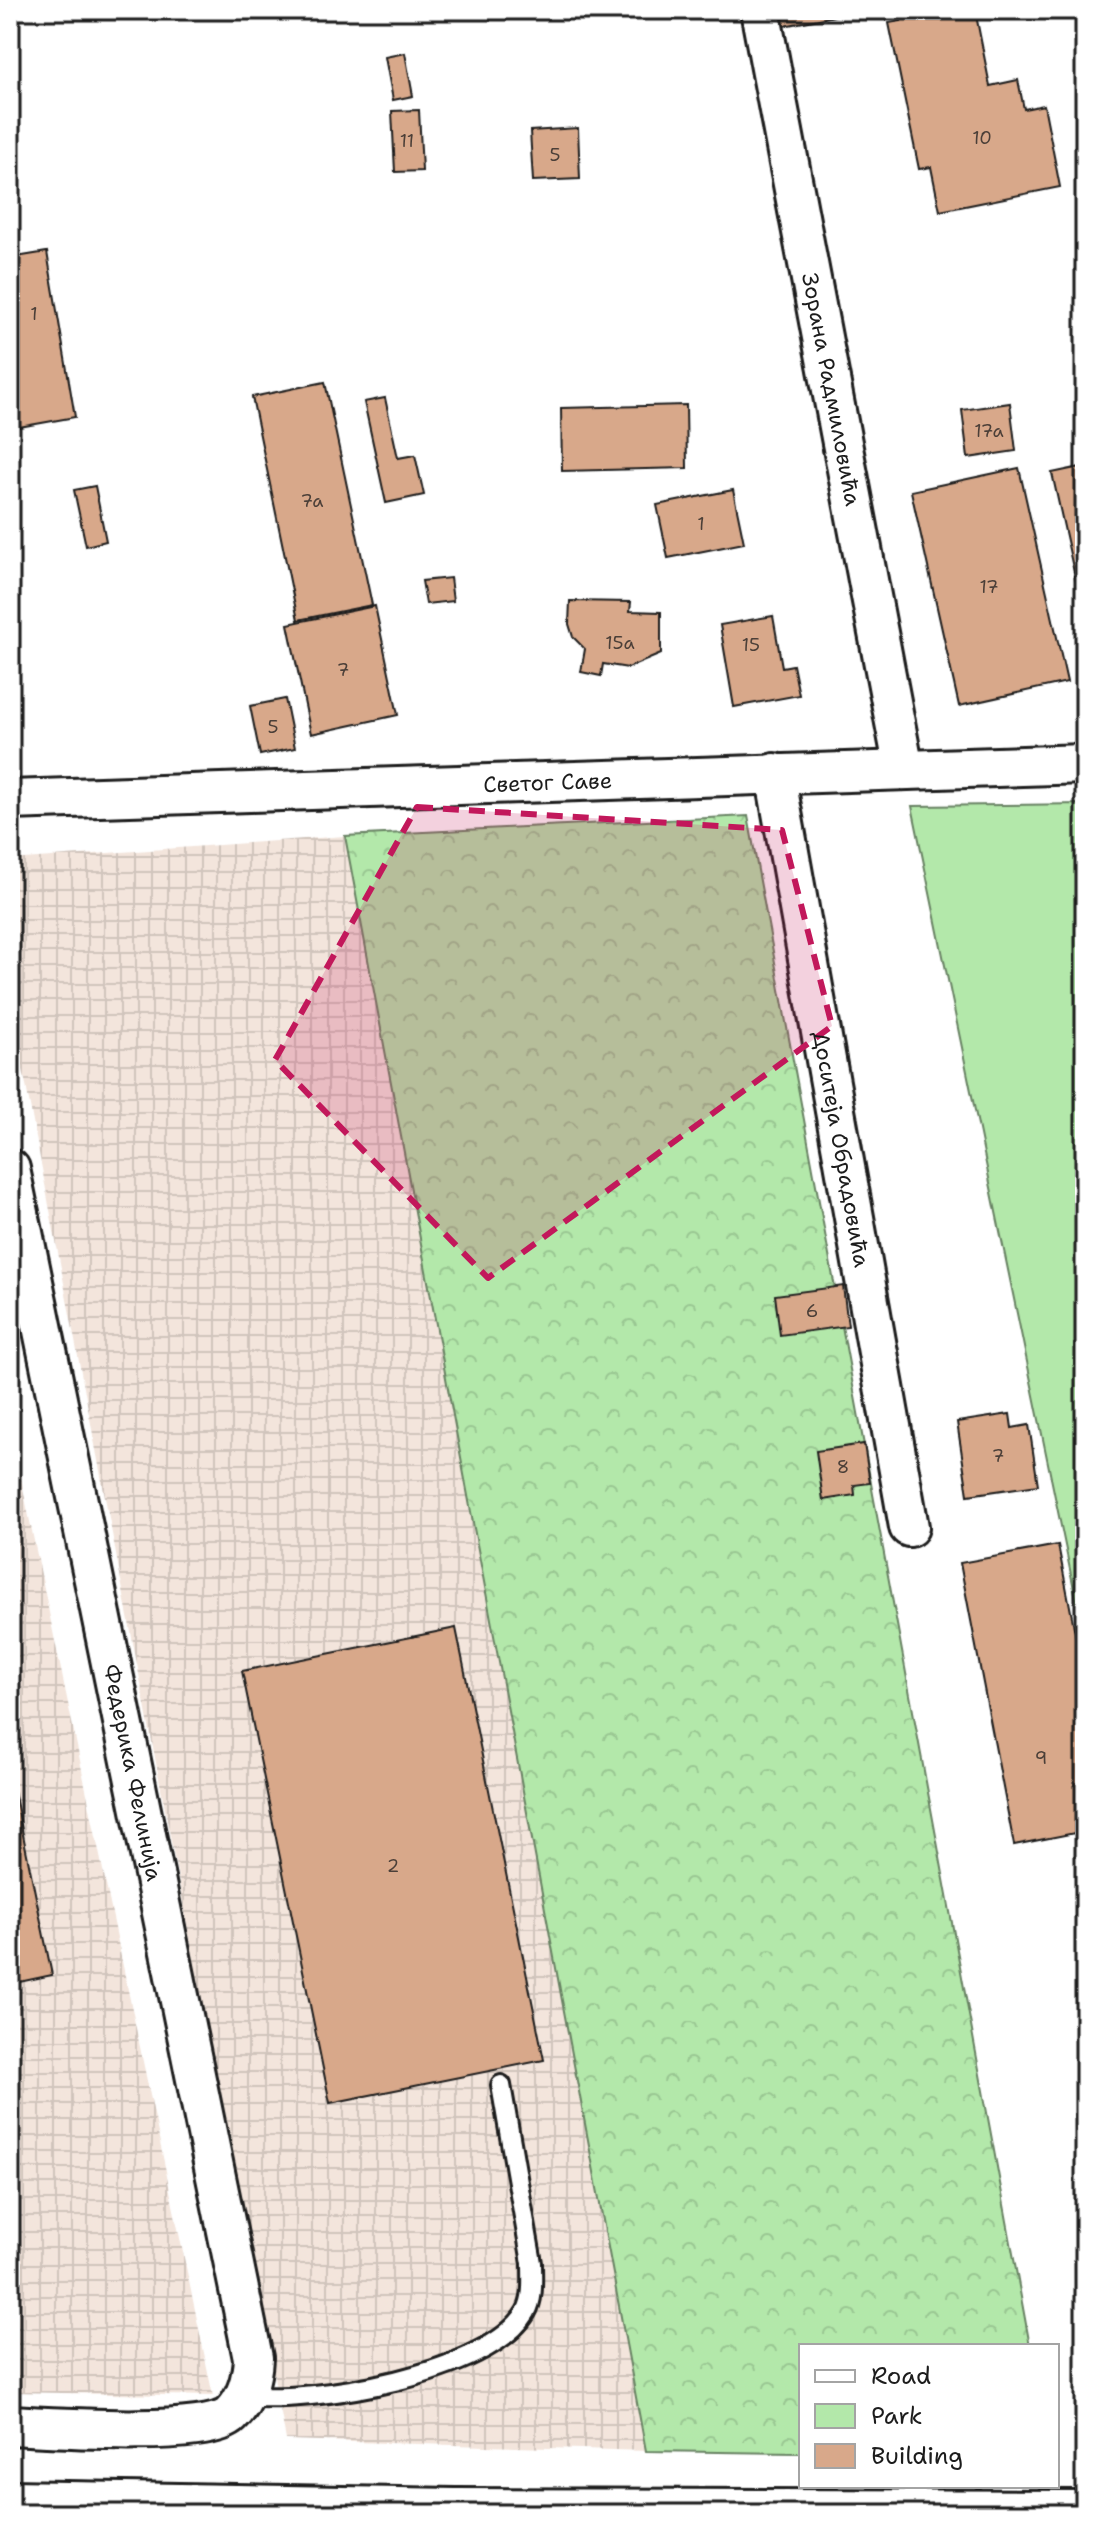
<svg xmlns="http://www.w3.org/2000/svg" width="1095" height="2524" font-family="'Shantell Sans',sans-serif">
	<defs>
		<pattern id="industrial-grid" width="8" height="8" patternUnits="userSpaceOnUse" patternTransform="scale(2)"><rect width="8" height="8" fill="#f3e5dc"/><path d="M0 4h8M4 0v8" fill="none" stroke="#d0c4bc"/></pattern>
		<pattern id="forest-crowns" width="20" height="18" patternUnits="userSpaceOnUse" patternTransform="scale(2)"><rect width="20" height="18" fill="#b3e8aa"/><path d="M2 6a3 3 0 1 1 6 0M12 15a3 3 0 1 1 6 0" fill="none" stroke="#99c692"/></pattern>
	</defs>
	<rect width="100%" height="100%" fill="#fff"/>
	<filter id="ink" filterUnits="userSpaceOnUse"><feTurbulence type="fractalNoise" baseFrequency=".0125" numOctaves="2"/><feDisplacementMap in="SourceGraphic" scale="16" xChannelSelector="R" yChannelSelector="G"/><feConvolveMatrix kernelMatrix="1 2 1 2 8 2 1 2 1" color-interpolation-filters="sRGB"/></filter>
	<g filter="url(#ink)">
		<g fill="url(#industrial-grid)">
			<path d="M345 836 646 2451 286 2440 10 1002V860Z"/>
			<path d="M10 1426 213 2396 10 2392Z"/>
		</g>
		<path fill="#b3e8aa" stroke="#688263" stroke-width="2" d="M1085 804V1642L912 806Z"/>
		<path fill="url(#forest-crowns)" stroke="#688263" stroke-width="2" d="M748 816 1030 2346H801V2453L646 2451 345 836Z"/>
		<g fill="#d8a88a" stroke="#1c1c1c" stroke-width="2">
			<path d="M769 10H865L773 28Z"/>
			<path d="M899 10H975L990 86 1018 80 1024 109 1044 105 1060 187 940 211 931 167 919 169 889 23 901 21Z"/>
			<path d="M405 53 413 96 393 100 385 57Z"/>
			<path d="M419 110 422 171 395 172 392 111Z"/>
			<path d="M578 128 580 179 533 181 530 131Z"/>
			<path d="M47 252 75 417 19 427 10 370V258Z"/>
			<path d="M325 382 372 605 298 620 252 397Z"/>
			<path d="M385 398 398 458 415 455 424 495 386 503 364 402Z"/>
			<path d="M1010 403 1016 451 968 458 962 410Z"/>
			<path d="M686 405 687 468 562 471 561 408Z"/>
			<path d="M1085 466V622L1052 473Z"/>
			<path d="M1019 468 1067 682 959 706 911 491Z"/>
			<path d="M95 486 106 541 86 546 74 490Z"/>
			<path d="M733 490 744 543 668 558 657 505Z"/>
			<path d="M450 578 453 601 426 604 422 581Z"/>
			<path d="M570 601 631 602 630 611 661 612V654L628 668 603 664 601 676 581 672 585 649 573 637 569 624Z"/>
			<path d="M375 606 398 715 311 734 288 624Z"/>
			<path d="M773 616 782 667 793 665 799 695 734 707 720 625Z"/>
			<path d="M285 699 295 748 260 755 250 706Z"/>
			<path d="M843 1286 848 1326 780 1335 775 1295Z"/>
			<path d="M1010 1414 1012 1428 1029 1425 1038 1485 968 1495 957 1422Z"/>
			<path d="M864 1444 870 1483 854 1485 855 1495 823 1500 816 1451Z"/>
			<path d="M1058 1545 1085 1684V1831L1014 1845 960 1563Z"/>
			<path d="M456 1628 544 2060 330 2103 242 1671Z"/>
			<path d="M10 1772 52 1975 10 1984Z"/>
		</g>
		<g fill="none" stroke-linecap="round" stroke-linejoin="round">
			<g stroke="#1c1c1c" stroke-width="24">
				<path id="lane" d="M244 2396C311 2404 489 2375 526 2312 534 2298 532 2279 532 2263L501 2085"/>
			</g>
			<g stroke="#1c1c1c" stroke-width="44">
				<g id="street">
					<path id="s1" d="M760 10 904 770"/>
					<path id="s2" d="M775 773 909 1527"/>
					<path id="s3" d="M10 800 1085 764"/>
					<path id="s4" d="M10 1169 253 2358C252 2378 246 2401 231 2415 208 2438 48 2427 10 2425"/>
				</g>
			</g>
			<g stroke="#1c1c1c" stroke-width="50">
				<path id="highway" d="M10 2503 455 2511 1085 2513"/>
			</g>
			<use href="#lane" stroke="#fff" stroke-width="18"/>
			<use href="#street" stroke="#fff" stroke-width="38"/>
			<use href="#highway" stroke="#fff" stroke-width="44"/>
		</g>
	</g>
	<path fill="#c2185b" fill-opacity="0.2" stroke="#c2185b" stroke-width="6" stroke-dasharray="16 10" stroke-linejoin="round" d="M417 807 782 830 832 1026 488 1278 275 1060Z"/>
	<g text-anchor="middle" stroke-width="6" stroke-linejoin="round" paint-order="stroke">
		<g font-size="18" fill="#4b3f38">
			<text x="982" y="144">10</text>
			<text x="407" y="147">11</text>
			<text x="555" y="161">5</text>
			<text x="34" y="320">1</text>
			<text x="989" y="437">17a</text>
			<text x="312" y="507">7a</text>
			<text x="701" y="530">1</text>
			<text x="989" y="593">17</text>
			<text x="620" y="649">15a</text>
			<text x="751" y="651">15</text>
			<text x="343" y="676">7</text>
			<text x="273" y="733">5</text>
			<text x="812" y="1317">6</text>
			<text x="998" y="1462">7</text>
			<text x="843" y="1473">8</text>
			<text x="1041" y="1764">9</text>
			<text x="393" y="1872">2</text>
		</g>
		<g font-size="22" fill="#1c1c1c" stroke="#fff">
			<text dy="8" stroke="none"><textPath href="#s1" startOffset="386">Зорана Радмиловића</textPath></text>
			<text dy="8" stroke="none"><textPath href="#s3" startOffset="538">Светог Саве</textPath></text>
			<text dy="8" stroke="none"><textPath href="#s2" startOffset="382">Доситеја Обрадовића</textPath></text>
			<text dy="8" stroke="none"><textPath href="#s4" startOffset="616">Федерика Фелинија</textPath></text>
		</g>
	</g>
	<rect width="1095" height="2524" fill="none" stroke="#fff" stroke-width="40"/>
	<rect x="20" y="20" width="1055" height="2484" fill="none" stroke="#1c1c1c" stroke-width="3" filter="url(#ink)"/>
	<rect x="799" y="2344" width="260" height="144" fill="#ffffff" stroke="#a4a4a4" stroke-width="2"/>
	<rect x="815" y="2370" width="40" height="12" fill="#ffffff" stroke="#a4a4a4" stroke-width="2"/>
	<text x="871" y="2384" font-size="24" fill="#1c1c1c">Road</text>
	<rect x="815" y="2404" width="40" height="24" fill="#b3e8aa" stroke="#a4a4a4" stroke-width="2"/>
	<text x="871" y="2424" font-size="24" fill="#1c1c1c">Park</text>
	<rect x="815" y="2444" width="40" height="24" fill="#d8a88a" stroke="#a4a4a4" stroke-width="2"/>
	<text x="871" y="2464" font-size="24" fill="#1c1c1c">Building</text>
</svg>
